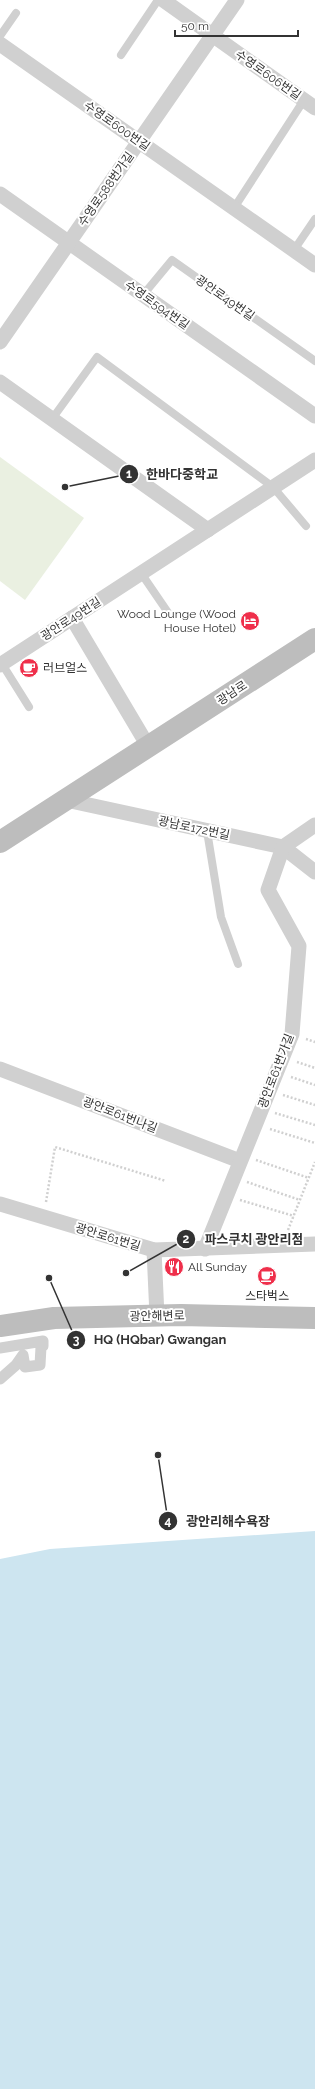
<svg xmlns="http://www.w3.org/2000/svg" width="315" height="2089" font-family="Raleway,'Noto Sans KR',sans-serif">
	<rect width="100%" height="100%" fill="#fff"/>
	<path fill="#eaf0e1" d="M0 457 84 518 25 600 0 581Z"/>
	<path fill="#cde5f0" d="M315 1531V2089H0V1559L50 1549Z"/>
	<g fill="none" stroke-linecap="round" stroke-linejoin="round">
		<g stroke="#d0d0d0" stroke-width="2.5" stroke-dasharray="2 2" stroke-linecap="butt">
			<path d="M306 1039 315 1042"/>
			<path d="M297 1062 315 1068"/>
			<path d="M291 1077 315 1085"/>
			<path d="M283 1095 315 1105"/>
			<path d="M275 1113 315 1125"/>
			<path d="M270 1129 315 1143"/>
			<path d="M256 1160 309 1178"/>
			<path d="M247 1182 300 1200"/>
			<path d="M240 1200 294 1216"/>
			<path d="M46 1202 55 1147 166 1181"/>
			<path d="M288 1230 315 1162"/>
		</g>
		<g stroke="#d0d0d0" stroke-width="8">
			<path d="M0 36 16 13"/>
			<path d="M121 55 158 0"/>
			<path d="M234 208 304 100"/>
			<path d="M294 250 315 219"/>
			<path d="M143 295 172 260 315 361"/>
			<path d="M52 419 97 357 273 487 306 526"/>
			<path d="M141 573 169 614"/>
			<path d="M2 664 29 707"/>
			<path d="M207 831 221 917 238 964"/>
		</g>
		<path stroke="#d0d0d0" stroke-width="11" d="M0 1348 43 1341V1346L41 1347 40 1365 25 1367 23 1355 16 1365 0 1379"/>
		<g stroke="#d0d0d0" stroke-width="15">
			<path d="M163 0 315 108"/>
			<path d="M0 44 315 265"/>
			<path d="M0 194 315 416"/>
			<path d="M0 342 237 0"/>
			<path d="M0 382 208 530"/>
			<path d="M72 618 148 746"/>
			<path d="M0 665 315 460"/>
			<path d="M66 800 283 847 315 872"/>
			<path d="M0 1069 240 1161"/>
			<path d="M0 1204 154 1250 315 1244"/>
			<path d="M205 1249 292 1034 299 946 268 890 283 847 315 825"/>
			<path d="M154 1250 157 1316"/>
		</g>
		<g stroke="#bdbdbd" stroke-width="22">
			<path d="M0 842 315 639"/>
			<path d="M0 1326 54 1318 181 1315 315 1318"/>
		</g>
	</g>
	<defs>
		<g id="hotel-disc" transform="scale(1)"><circle r="9.5" fill="#ef2f4b" stroke="#fff"/><path d="M-6-4.5h1.5V1H6V5H4.5V3h-9V5H-6ZM-4 0a1.8 1.8 0 1 1 3.6 0ZM.5 0V-2.5h3Q6-2.5 6 0Z" fill="#fff"/></g>
		<g id="cafe-disc" transform="scale(1)"><circle r="9.5" fill="#ef2f4b" stroke="#fff"/><path d="M-5.5-4.5H6V0H3Q3 3.5 0 3.5H-2.5Q-5.5 3.5-5.5 0ZM3-3.2v2h1.7v-2ZM-6 4.5H4V6H-6Z" fill="#fff"/></g>
		<g id="restaurant-disc" transform="scale(1)"><circle r="9.5" fill="#ef2f4b" stroke="#fff"/><path d="M-5-6h1v4h1v-4h1v4h1v-4h1v5L-1.5 .5V6h-2V.5L-5-1ZM5-6V6H3V1.5H1.5Q1.5-4 5-6Z" fill="#fff"/></g>
	</defs>
	<g fill-rule="evenodd">
		<use href="#hotel-disc" x="250" y="621"/>
		<use href="#cafe-disc" x="29" y="668"/>
		<use href="#restaurant-disc" x="174" y="1267"/>
		<use href="#cafe-disc" x="267" y="1276"/>
	</g>
	<g text-anchor="middle" stroke-width="4" stroke-linejoin="round" paint-order="stroke">
		<g font-size="12" fill="#333" stroke="#fff">
			<text transform="translate(268 75) rotate(35)" y="4">수영로606번길</text>
			<text transform="translate(117 126) rotate(35)" y="4">수영로600번길</text>
			<text transform="translate(106 189) rotate(-55)" y="4">수영로588번가길</text>
			<text transform="translate(225 298) rotate(35)" y="4">광안로49번길</text>
			<text transform="translate(157 305) rotate(35)" y="4">수영로594번길</text>
			<text transform="translate(71 619) rotate(-33)" y="4">광안로49번길</text>
			<text transform="translate(232 693) rotate(-33)" y="4">광남로</text>
			<text transform="translate(194 828) rotate(12)" y="4">광남로172번길</text>
			<text transform="translate(276 1071) rotate(-69)" y="4">광안로61번가길</text>
			<text transform="translate(120 1115) rotate(21)" y="4">광안로61번나길</text>
			<text transform="translate(108 1237) rotate(17)" y="4">광안로61번길</text>
			<text transform="translate(157 1316) rotate(-1)" y="4">광안해변로</text>
		</g>
		<g font-size="12" fill="#333" stroke="#fff" text-anchor="start">
			<text x="236" y="618" text-anchor="end">Wood Lounge (Wood<tspan x="236" dy="14">House Hotel)</tspan></text>
			<text x="43" y="672">러브얼스</text>
			<text x="188" y="1271">All Sunday</text>
			<text x="267" y="1300" text-anchor="middle">스타벅스</text>
		</g>
	</g>
	<path fill="none" stroke="#333" stroke-width="1.5" d="M65 487L129 474M126 1273L186 1239M49 1278L76 1340M158 1455L168 1521"/>
	<g fill="#333" stroke="#fff" stroke-width="1.5">
		<circle cx="65" cy="487" r="4"/>
		<circle cx="126" cy="1273" r="4"/>
		<circle cx="49" cy="1278" r="4"/>
		<circle cx="158" cy="1455" r="4"/>
		<circle cx="129" cy="474" r="10"/>
		<circle cx="186" cy="1239" r="10"/>
		<circle cx="76" cy="1340" r="10"/>
		<circle cx="168" cy="1521" r="10"/>
	</g>
	<g font-size="12" text-anchor="middle" font-weight="bold" fill="#fff">
		<text x="129" y="478">1</text>
		<text x="186" y="1243">2</text>
		<text x="76" y="1344">3</text>
		<text x="168" y="1525">4</text>
	</g>
	<g font-size="13" text-anchor="middle" font-weight="bold" fill="#333" stroke="#fff" stroke-width="4" stroke-linejoin="round" paint-order="stroke">
		<text x="182" y="479">한바다중학교</text>
		<text x="254" y="1244">파스쿠치 광안리점</text>
		<text x="160" y="1344">HQ (HQbar) Gwangan</text>
		<text x="228" y="1526">광안리해수욕장</text>
	</g>
	<path d="M175 30v6h123v-6" fill="none" stroke="#333333" stroke-width="2"/>
	<text x="181" y="30" font-size="12" fill="#333333" stroke="#ffffff" stroke-width="3" paint-order="stroke">50 m</text>
</svg>
